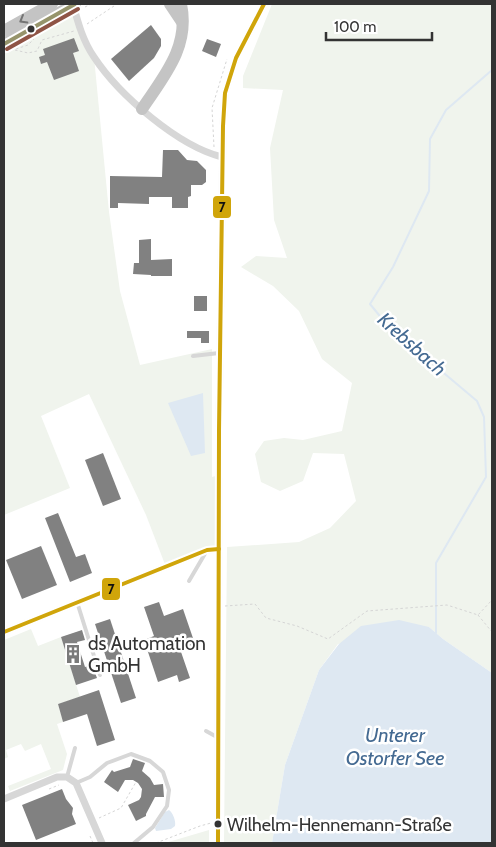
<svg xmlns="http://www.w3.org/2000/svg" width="496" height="847" font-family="Cabin,sans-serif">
	<rect width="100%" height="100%" fill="#fff"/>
	<g fill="#f0f4ed">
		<path d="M272 4H492V673L443 639 429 627 338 644 319 670 285 765 272 843H224L227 547 299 542 330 528 356 501 344 454 313 453 303 481 280 491 261 482 255 454 264 441 284 438 303 440 342 431 352 383 322 359 299 311 273 286 241 267 256 256 287 258 274 220 270 148 283 90 243 88V76Z"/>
		<path d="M71 6 94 57 109 212 120 291 140 365 212 349V477L219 475V549L166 567 146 515 89 394 41 416 70 488 4 515V44Z"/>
		<path d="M31 629 38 646 61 637 80 697 58 704 63 722 57 724 67 754 63 770 10 791 8 786 51 769 41 744 25 751 21 744 6 750 8 757 4 759V640Z"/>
		<path d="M209 830V843H165Z"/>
	</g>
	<g fill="#dee8f2">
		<path d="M203 393 205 453 191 456 168 403Z"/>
		<path d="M399 620 429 627 443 639 492 673V843H272L285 765 319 670 339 644 361 626Z"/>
		<path d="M169 810C173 813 176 821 175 826L171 829 156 831 155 828 165 812Z"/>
	</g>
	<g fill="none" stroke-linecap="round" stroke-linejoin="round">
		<path stroke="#dee8f2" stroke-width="2" d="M436 633V563L486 477 484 417 477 401 388 326 370 304 393 267 429 191 430 139 446 110 492 70"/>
	</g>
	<g fill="#818181">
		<path d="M151 25 161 39V46L154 58 129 81 111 59Z"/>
		<path d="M74 38 79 51 73 53 79 71 54 80 47 62 41 64 39 57 45 55 43 49Z"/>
		<path d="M207 39 221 44 216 57 202 51Z"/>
		<path d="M163 150H178L187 160 197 161 206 170V182L202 185H191V196L188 197V208H172V197H149V204L118 203V208H110V176L162 177Z"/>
		<path d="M151 239V260L172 259V276H151V275L133 274 134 263H139V240Z"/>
		<rect x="194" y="296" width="13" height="15"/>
		<path d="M187 331H209V343H201V338H187Z"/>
		<path d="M103 453 121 499 103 506 85 460Z"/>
		<path d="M58 513 76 557 85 554 92 573 70 582 45 518Z"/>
		<path d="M41 546 57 585 22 599 6 560Z"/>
		<path d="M159 602 164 616 183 609 195 644 180 649 190 678 179 682 177 675 158 682 144 640 154 636 144 607Z"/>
		<path d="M110 619 136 698 121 703 95 624Z"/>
		<path d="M82 630 85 640 77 642 85 667 92 665 97 678 76 685 61 637Z"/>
		<path d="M99 690 115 740 97 746 87 714 63 722 58 704Z"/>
		<path d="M133 759 145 763 142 771 150 778 154 785 163 784 164 797H155L146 814V816L136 821 128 805 139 800 141 797 142 789 138 783 133 780H125L118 792 104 782 112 770 114 772 130 767Z"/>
		<path d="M62 789 66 799 73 808 72 814 76 824 36 840 22 805Z"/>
	</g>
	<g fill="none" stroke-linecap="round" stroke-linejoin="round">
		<g stroke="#d5d5d5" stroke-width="1" stroke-dasharray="2.5 2.5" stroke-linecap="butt">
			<path d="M85 7 91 4"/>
			<path d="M87 24 117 4"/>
			<path d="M16 49 28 45 34 39"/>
			<path d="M15 50 28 53 37 51 42 40 74 31"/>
			<path d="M214 147 212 108 227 59"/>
			<path d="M225 606 255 604 266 618 297 626 328 639 367 611 447 605 478 615 492 600"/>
			<path d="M478 615 492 632"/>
			<path d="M49 789 59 785"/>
			<path d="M99 818 121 808 136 782"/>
			<path d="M90 836 93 843"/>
			<path d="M156 843 200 826 211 823"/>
		</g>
		<g stroke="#d7d7d7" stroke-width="4">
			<path d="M193 356 219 353"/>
			<path d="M189 581 206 552"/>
			<path d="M77 602 100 675"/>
			<path d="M206 731 217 737"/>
			<path d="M67 777 75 748"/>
			<path d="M76 783 90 777 107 763 131 754 150 761 163 772 169 790 167 806 153 827 134 843"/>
		</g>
		<g stroke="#d7d7d7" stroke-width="7">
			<path d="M73 4C78 23 83 41 94 57 119 95 178 146 222 157"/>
			<path d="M4 632 207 550 219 549"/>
			<path d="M4 799 57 777H67L76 783 102 843"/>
			<path d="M218 843 219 431 223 126 225 93 236 58 264 4"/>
		</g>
		<g stroke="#c4c4c4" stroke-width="12">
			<path d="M170 4 182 22"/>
			<path d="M4 31 52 4"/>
			<path d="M4 44 48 19"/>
			<path d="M142 109C164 76 190 47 181 4"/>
		</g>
		<path stroke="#c4c4c4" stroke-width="12" d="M48 19 75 4"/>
		<g stroke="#fff" stroke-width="8">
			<g id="bus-1">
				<path d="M4 632 207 550 219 549"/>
				<path d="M218 843 219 431 223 126 225 93 236 58 264 4"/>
			</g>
		</g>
		<g stroke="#fff" stroke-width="8">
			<path id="bus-2" d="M4 44 75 4"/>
		</g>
		<g stroke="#fff" stroke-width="8">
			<path id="bus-3" d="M7 49 78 9"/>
		</g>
		<use href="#bus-1" stroke="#d0a50a" stroke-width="4"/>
		<use href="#bus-2" stroke="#96946b" stroke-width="4"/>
		<use href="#bus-3" stroke="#8f5445" stroke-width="4"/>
	</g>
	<defs><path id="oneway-chevron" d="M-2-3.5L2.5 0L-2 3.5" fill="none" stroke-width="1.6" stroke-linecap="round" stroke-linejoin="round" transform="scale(1.25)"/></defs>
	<use stroke="#747474" href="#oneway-chevron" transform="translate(23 20) rotate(150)"/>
	<defs>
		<g id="building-bare" transform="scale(1.5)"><path d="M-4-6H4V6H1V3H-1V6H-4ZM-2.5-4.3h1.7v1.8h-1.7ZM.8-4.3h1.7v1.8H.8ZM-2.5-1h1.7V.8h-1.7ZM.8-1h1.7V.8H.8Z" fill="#7a7a7a" stroke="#fff" stroke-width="2.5" paint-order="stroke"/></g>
	</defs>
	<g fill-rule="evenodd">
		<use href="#building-bare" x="73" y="654"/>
	</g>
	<g fill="#333" stroke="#fff" stroke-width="2">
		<circle cx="31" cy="29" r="4.5"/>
		<circle cx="218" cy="824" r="4.5"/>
	</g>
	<g text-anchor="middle" stroke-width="5" stroke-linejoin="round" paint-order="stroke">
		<g font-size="18" fill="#333" stroke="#fff" text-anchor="start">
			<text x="227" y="831">Wilhelm-Hennemann-Straße</text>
		</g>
		<g font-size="19" fill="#333" stroke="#fff" text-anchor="start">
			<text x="88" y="650">ds Automation<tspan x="88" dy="22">GmbH</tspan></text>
		</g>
		<g font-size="20" font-style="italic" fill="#446a92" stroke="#fff">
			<text transform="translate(412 344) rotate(42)" y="7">Krebsbach</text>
			<text x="395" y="742">Unterer<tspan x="395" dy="23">Ostorfer See</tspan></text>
		</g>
	</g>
	<g stroke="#fff" stroke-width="2">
		<rect x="212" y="195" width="20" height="24" rx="5" fill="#d0a50a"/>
		<rect x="101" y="577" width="20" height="24" rx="5" fill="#d0a50a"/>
	</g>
	<g font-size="14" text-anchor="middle" font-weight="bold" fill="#111">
		<text x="222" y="212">7</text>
		<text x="111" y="594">7</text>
	</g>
	<rect width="496" height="847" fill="none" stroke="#333333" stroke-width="10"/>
	<path d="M326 32v8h106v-8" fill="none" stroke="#333333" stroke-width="2.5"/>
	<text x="334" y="32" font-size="15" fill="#333333" stroke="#ffffff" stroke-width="4" paint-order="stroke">100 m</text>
</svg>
